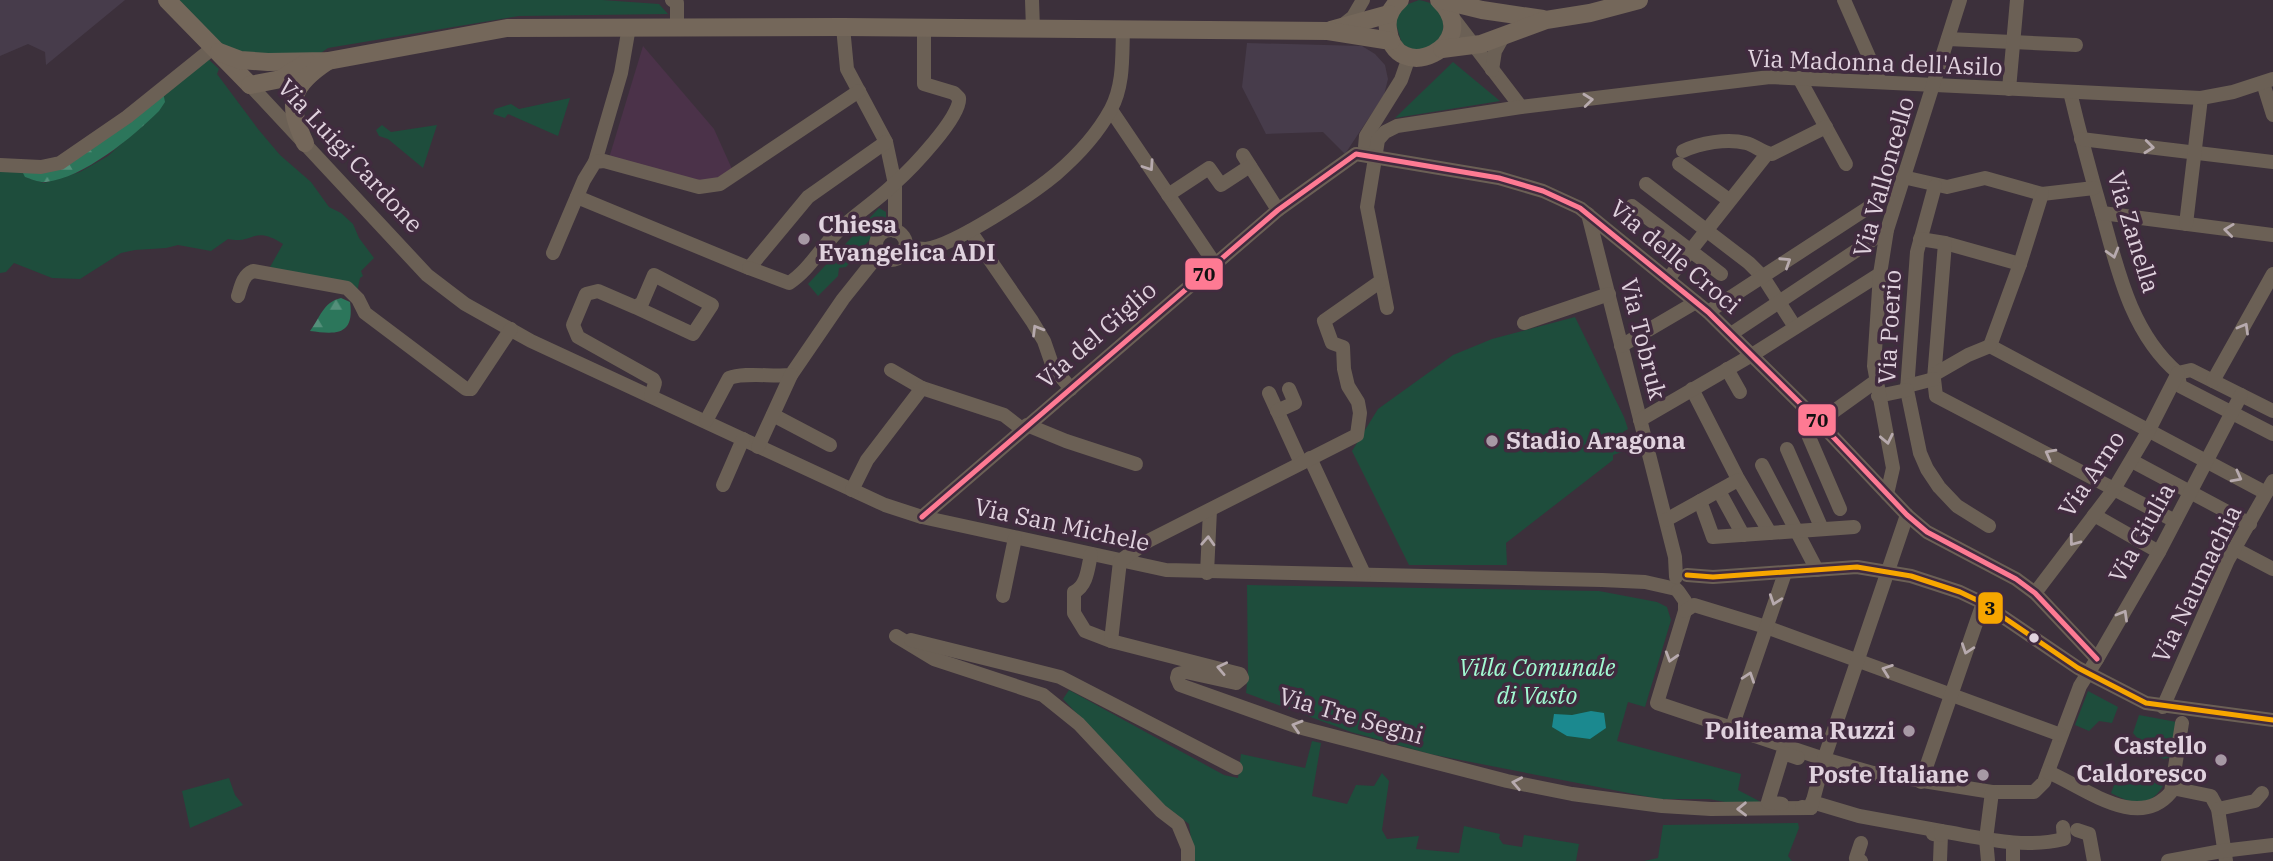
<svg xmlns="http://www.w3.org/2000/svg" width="2273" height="861" font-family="'IBM Plex Serif',serif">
	<defs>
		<pattern id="forest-firs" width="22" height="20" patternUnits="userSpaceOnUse" patternTransform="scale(1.75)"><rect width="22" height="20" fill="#2c765b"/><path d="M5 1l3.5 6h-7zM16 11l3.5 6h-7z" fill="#548f7a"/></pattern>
	</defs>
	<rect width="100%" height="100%" fill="#3c303b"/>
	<g fill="#473c4b">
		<path d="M0 0H125L46 65 45 52 28 44 0 56Z"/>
		<path d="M1247 43 1362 46 1375 54 1385 65 1388 79 1384 95 1345 154 1323 132 1266 134 1242 87Z"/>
	</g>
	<path fill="#4b3249" d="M643 46 714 129 732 169 707 184 609 158Z"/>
	<g fill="#1e4d3c">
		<path d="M175 0H602L659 4 668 14 519 16 328 48 309 61 226 55Z"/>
		<path d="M1419 0C1445 4 1448 22 1439 43L1416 52 1402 44 1395 21 1403 6Z"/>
		<path d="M207 58 219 69 217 74 258 129 280 155 311 182 329 207 341 213 353 224 359 238 374 258 361 271 363 276 360 278 357 292 270 267 283 244C253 224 254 245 228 239L211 251 178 245 166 248 135 250 121 253 80 279 52 278 14 263 6 272 0 273V168H25V177L44 183 80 172 108 156 146 121 163 92Z"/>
		<path d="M1453 62 1500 101 1395 118Z"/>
		<path d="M570 98 558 136 508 114 505 118 493 114 495 109 511 104 519 109Z"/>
		<path d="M382 125 391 132 437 125 423 168 388 139 379 136 376 130Z"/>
		<path d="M879 208 886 212V221L846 267 839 268 838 276 818 296 808 284Z"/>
		<path d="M1575 317 1624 417 1628 429 1623 432 1628 450 1613 455V460L1506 543 1507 565H1409L1352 451 1378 409 1453 355 1492 339Z"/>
		<path d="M1247 585 1599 591 1657 602 1667 607 1671 620 1645 707 1628 702 1617 741 1741 774 1738 790 1761 802 1736 804 1709 799H1659L1430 754 1351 732 1246 693 1248 674Z"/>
		<path d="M1069 690 1224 775 1238 778 1241 754 1305 768 1312 741 1321 743 1312 796 1347 804 1356 785 1374 786 1382 773 1389 781 1382 830 1387 839 1419 836 1416 849 1459 853 1464 826 1500 834 1499 838 1503 844 1522 847 1524 835 1579 844 1576 861H1194L1189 824 1160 802 1063 699Z"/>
		<path d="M2088 691 2118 707 2112 723 2099 721 2089 731 2075 725Z"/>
		<path d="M2139 715 2182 723 2177 756 2164 759 2143 752 2140 741 2133 733Z"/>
		<path d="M2135 774 2163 786C2149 809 2132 804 2111 793L2114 785 2126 783Z"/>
		<path d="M229 778 235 795 243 805 190 828 182 791Z"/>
		<path d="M1798 823 1799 828 1788 856 1792 861H1644L1658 858 1663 825Z"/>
	</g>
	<g fill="url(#forest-firs)">
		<path d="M163 92 165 102 159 111C133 137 83 178 46 182 40 183 31 179 25 177L22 171 55 168Z"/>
		<path d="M341 298 350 302C355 337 334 334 310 331 320 318 323 302 341 298Z"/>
	</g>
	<path fill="#1b898f" d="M1591 711 1604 713 1606 728 1590 739 1567 736 1552 727 1554 714 1572 715Z"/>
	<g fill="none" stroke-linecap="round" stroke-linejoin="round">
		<g stroke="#6b6055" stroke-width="14">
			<path d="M672 0 677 3V27"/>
			<path d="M1032 0 1033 29"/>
			<path d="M1844 0 1880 82"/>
			<path d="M1450 14 1521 107"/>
			<path d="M1343 25 1353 17 1363 0"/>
			<path d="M843 27 847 69 886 142 895 184V231"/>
			<path d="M1948 39 2076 45"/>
			<path d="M1492 70 1495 51 1504 35"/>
			<path d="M1799 78 1846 164"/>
			<path d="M2263 83 2273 115"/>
			<path d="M250 85 427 275 465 304 531 341 885 505 922 517 1166 570 1602 580 1645 582 1676 589"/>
			<path d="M2009 89 2017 0"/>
			<path d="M2070 92C2080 134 2091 175 2103 217 2118 272 2132 334 2178 373"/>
			<path d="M1111 110 1215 264"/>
			<path d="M2081 139 2273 162"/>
			<path d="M1683 151C1700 143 1727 138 1746 143 1755 145 1762 153 1772 154L1826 127"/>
			<path d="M1243 155 1278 210"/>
			<path d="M1376 157 1365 147 1366 136 1401 80 1409 57"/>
			<path d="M595 162 621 73 629 27"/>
			<path d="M1679 164 1729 200"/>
			<path d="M0 165 41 167 60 163 127 117 214 47"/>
			<path d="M1903 177 1947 187 1985 178 2042 194 2094 188"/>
			<path d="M1646 184 1749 263 1763 277 1795 327"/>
			<path d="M1935 186 1917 252 1907 390 1920 453 1927 469 1939 487 1957 506 1989 526"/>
			<path d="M1168 195 1209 168 1221 185 1250 166"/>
			<path d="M577 197 749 268 808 197 886 142"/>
			<path d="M1632 206 1721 274"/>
			<path d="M2102 213 2273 235"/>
			<path d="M1588 214 1675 557 1676 577"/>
			<path d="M2186 224 2201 98"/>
			<circle cx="891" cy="245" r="15"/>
			<path d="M970 231 1032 321 1044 341 1053 367 1071 389"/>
			<path d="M1920 239 1945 243 2020 264"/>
			<path d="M1945 243 1934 379 1936 396 2175 521"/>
			<path d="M905 247C912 248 919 249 926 249 955 245 1032 194 1056 174 1077 156 1098 133 1111 109 1124 85 1122 56 1123 30"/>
			<path d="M553 253 584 180 595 162 604 161 699 187 720 184 859 91"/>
			<path d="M749 268 789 283C808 271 820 249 837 232 855 214 877 201 895 183 910 170 962 116 959 98L954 93 924 84V28"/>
			<path d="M1668 279 1767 154"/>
			<path d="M238 296C241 286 243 275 253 271L347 288 358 299 365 313 466 389H471L511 329"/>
			<path d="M635 307 693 334 712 305 654 275 642 303 635 307 598 291 586 294 573 325 578 337 653 379 655 383 651 396"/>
			<path d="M1387 308 1367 207 1378 140 1385 132 1397 126 1521 107 1770 77 2201 98 2233 92 2273 79"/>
			<path d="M1708 312 1900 187"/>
			<path d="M1524 323 1609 294"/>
			<path d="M1731 334 1887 230"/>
			<path d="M1621 346 1696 302"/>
			<path d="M1990 346 2266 493"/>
			<path d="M1990 346 2020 264 2042 194"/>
			<path d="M1727 369 1740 392"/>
			<path d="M891 370 922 388 1004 415 1022 429"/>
			<path d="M2178 373 2180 386 2273 434"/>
			<path d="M2178 373 2191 370 2273 411"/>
			<path d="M1935 374 1968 355 1990 346"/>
			<path d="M2213 381 2273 274"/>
			<path d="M1907 386 1934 379"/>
			<path d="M1692 389 1737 477 1770 533"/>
			<path d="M1269 393 1301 463"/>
			<path d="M1878 396 1907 390"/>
			<path d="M1277 411 1295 403 1289 389"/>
			<path d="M773 415 830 445"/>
			<path d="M1640 420 1752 355 1880 274"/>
			<path d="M706 421 729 378C744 372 773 377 791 375L843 299 879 254"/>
			<path d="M1819 422 1876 381"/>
			<path d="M1027 425 1066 441 1136 464"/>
			<path d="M1809 437 1840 509"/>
			<path d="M758 447 791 375"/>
			<path d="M1787 449 1822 529"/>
			<path d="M1310 458 1364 574"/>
			<path d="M2132 461 2250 524"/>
			<path d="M1762 465 1817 570"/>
			<path d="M723 485 743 439"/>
			<path d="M852 490 867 460 922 388"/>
			<path d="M1719 491 1743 535"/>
			<path d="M1887 494 1893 468 1874 366 1880 274 1887 230 1960 0"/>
			<path d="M1700 501 1713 537 1854 527"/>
			<path d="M2094 515 2159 552"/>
			<path d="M922 517 1278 210 1356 154 1499 178 1543 191 1580 208 1708 312 1819 422 1907 515 1927 532 2016 579 2035 593 2097 659"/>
			<path d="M1666 520 1738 480"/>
			<path d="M2235 549 2273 569"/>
			<path d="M1091 554C1088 568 1087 586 1074 592V613L1085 631 1111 641 1240 674 1242 678 1236 683 1186 672 1178 674 1177 678 1180 685 1298 727 1507 781 1572 794 1662 806 1711 809 1811 808"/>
			<path d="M1207 573 1210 510"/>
			<path d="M1687 575 1713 577 1857 567 1911 576 1960 592 1981 602 2078 668 2146 703 2273 720"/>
			<path d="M1678 591 1685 601V611L1657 703 1824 759 1873 773 1992 792H2034L2044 782 2080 686 2097 659 2159 552 2241 395"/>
			<path d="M2035 593 2114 489 2149 430 2178 373"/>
			<path d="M1003 596 1015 538"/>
			<path d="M1685 611 1694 605 1766 627 2061 735"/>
			<path d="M896 636 934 659 1043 695 1079 724 1136 785 1161 811 1178 824 1188 848V861"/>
			<path d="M911 640 1060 677 1236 768"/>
			<path d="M1111 641 1120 561 1148 541 1357 435 1360 413 1358 402 1348 386 1344 369 1343 347 1332 343 1324 321 1381 281"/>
			<path d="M2163 707 2228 560 2273 481"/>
			<path d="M1732 727 1785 573"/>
			<path d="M2048 772C2084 787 2138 832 2171 792L2182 723"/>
			<path d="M1921 782 1983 603"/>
			<path d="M2172 788 2211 796 2218 809 2226 861"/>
			<path d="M1812 802 1859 816 1941 831"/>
			<path d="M1782 804 1768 802 1783 753 1798 758"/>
			<path d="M1802 807 1811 808 1824 759 1907 515"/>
			<path d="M2218 809 2255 801 2262 793"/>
			<path d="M2077 830 2089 834 2094 861"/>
			<path d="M1933 834 1941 835 1940 861"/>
			<path d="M1941 835V831C1983 838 2023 849 2064 839L2063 827"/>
			<path d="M2013 844V861"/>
			<path d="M1861 861 1856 858 1861 843"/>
			<path d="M1988 861 1986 839 1992 792"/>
			<path d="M2168 861 2222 851 2273 845"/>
		</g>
		<g stroke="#74675a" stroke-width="18">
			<path d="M167 0 250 85"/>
			<path d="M1400 0C1392 7 1386 17 1388 29 1394 88 1486 45 1439 0"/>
			<path d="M1441 0 1482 10 1543 19"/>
			<path d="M1331 30 1389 14"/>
			<path d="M1442 49 1481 44 1546 20 1590 13 1639 0"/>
			<path d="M219 52 240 60 268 62 328 61 507 28 843 27 1328 31 1391 41"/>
			<path d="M250 85 281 79 307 62"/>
			<path d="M305 143C286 102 290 86 328 61"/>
		</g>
		<g stroke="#412b3f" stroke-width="10">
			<path id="bus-1" d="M1687 575 1713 577 1857 567 1911 576 1960 592 1981 602 2078 668 2146 703 2273 720"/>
		</g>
		<g stroke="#412b3f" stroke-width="10">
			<path id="bus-2" d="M922 517 1278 210 1356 154 1499 178 1543 191 1580 208 1708 312 1819 422 1907 515 1927 532 2016 579 2035 593 2097 659"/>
		</g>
		<use href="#bus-1" stroke="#f7a600" stroke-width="5"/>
		<use href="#bus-2" stroke="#fe7a93" stroke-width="5"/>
	</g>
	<defs><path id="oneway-chevron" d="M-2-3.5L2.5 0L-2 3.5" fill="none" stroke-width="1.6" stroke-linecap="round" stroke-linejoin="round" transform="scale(1.75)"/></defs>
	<g stroke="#b7aaae">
		<use href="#oneway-chevron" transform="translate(1588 100) rotate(-6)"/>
		<use href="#oneway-chevron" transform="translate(2149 147) rotate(6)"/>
		<use href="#oneway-chevron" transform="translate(1149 166) rotate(56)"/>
		<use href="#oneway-chevron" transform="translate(2229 230) rotate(-173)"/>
		<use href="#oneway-chevron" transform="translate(2113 253) rotate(74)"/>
		<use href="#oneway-chevron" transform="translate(1786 262) rotate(-33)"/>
		<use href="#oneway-chevron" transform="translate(2244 328) rotate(-60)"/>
		<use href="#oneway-chevron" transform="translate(1037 330) rotate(-121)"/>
		<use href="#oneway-chevron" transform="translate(1887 439) rotate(78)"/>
		<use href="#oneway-chevron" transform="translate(2050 454) rotate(-152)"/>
		<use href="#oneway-chevron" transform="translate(2237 477) rotate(28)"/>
		<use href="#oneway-chevron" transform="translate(1208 541) rotate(-87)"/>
		<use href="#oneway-chevron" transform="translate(2074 541) rotate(127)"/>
		<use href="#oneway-chevron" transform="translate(1775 600) rotate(109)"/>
		<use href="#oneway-chevron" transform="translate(2123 615) rotate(-60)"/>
		<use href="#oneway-chevron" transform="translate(1967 649) rotate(109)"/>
		<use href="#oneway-chevron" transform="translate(1671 657) rotate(107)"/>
		<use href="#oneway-chevron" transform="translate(1222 668) rotate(-168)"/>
		<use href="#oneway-chevron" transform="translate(1887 670) rotate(-160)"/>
		<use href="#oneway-chevron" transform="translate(1749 677) rotate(-71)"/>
		<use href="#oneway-chevron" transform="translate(1297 726) rotate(-163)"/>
		<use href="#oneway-chevron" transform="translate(1517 783) rotate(-169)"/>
		<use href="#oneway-chevron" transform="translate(1742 809) rotate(179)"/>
	</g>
	<g fill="#a799a5" stroke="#412b3f" stroke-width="2.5">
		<circle cx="804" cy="239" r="7"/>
		<circle cx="1492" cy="441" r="7"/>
		<circle cx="1909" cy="731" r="7"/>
		<circle cx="2221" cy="760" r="7"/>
		<circle cx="1983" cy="775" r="7"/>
	</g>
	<circle fill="#e0d2de" stroke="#412b3f" stroke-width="2.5" cx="2034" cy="638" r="6"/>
	<g text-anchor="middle" stroke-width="7" stroke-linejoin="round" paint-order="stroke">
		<g font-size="24" fill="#e0d2de" stroke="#412b3f">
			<text transform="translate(1875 63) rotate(2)" y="8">Via Madonna dell'Asilo</text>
			<text transform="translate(350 156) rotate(47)" y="8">Via Luigi Cardone</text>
			<text transform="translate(1884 177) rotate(-74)" y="8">Via Valloncello</text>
			<text transform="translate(2133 232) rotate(73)" y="8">Via Zanella</text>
			<text transform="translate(1675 257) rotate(40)" y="8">Via delle Croci</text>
			<text transform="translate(1890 327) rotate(-87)" y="8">Via Poerio</text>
			<text transform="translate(1097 335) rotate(-41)" y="8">Via del Giglio</text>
			<text transform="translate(1643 339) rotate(76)" y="8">Via Tobruk</text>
			<text transform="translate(2092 474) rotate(-56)" y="8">Via Arno</text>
			<text transform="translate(1062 525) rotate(12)" y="8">Via San Michele</text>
			<text transform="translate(2142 533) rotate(-61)" y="8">Via Giulia</text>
			<text transform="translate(2197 584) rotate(-64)" y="8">Via Naumachia</text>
			<text transform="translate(1351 716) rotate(16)" y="8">Via Tre Segni</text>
		</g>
		<g font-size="24" font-weight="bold" fill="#e0d2de" stroke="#412b3f" text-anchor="end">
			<text x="818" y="233" text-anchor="start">Chiesa<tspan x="818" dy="28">Evangelica ADI</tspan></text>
			<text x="1506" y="449" text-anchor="start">Stadio Aragona</text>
			<text x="1895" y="739">Politeama Ruzzi</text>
			<text x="2207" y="754">Castello<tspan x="2207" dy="28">Caldoresco</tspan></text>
			<text x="1969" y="783">Poste Italiane</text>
		</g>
		<g font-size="24" font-style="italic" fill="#a1fad2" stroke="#412b3f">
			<text x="1537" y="676">Villa Comunale<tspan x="1537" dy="28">di Vasto</tspan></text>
		</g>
	</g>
	<g stroke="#412b3f" stroke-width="2.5">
		<rect x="1184" y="257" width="40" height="34" rx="7" fill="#fe7a93"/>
		<rect x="1797" y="403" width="40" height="34" rx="7" fill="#fe7a93"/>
		<rect x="1977" y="591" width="27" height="34" rx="7" fill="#f7a600"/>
	</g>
	<g font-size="19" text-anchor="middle" font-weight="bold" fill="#111">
		<text x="1204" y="281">70</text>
		<text x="1817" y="427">70</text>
		<text x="1990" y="615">3</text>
	</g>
</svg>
